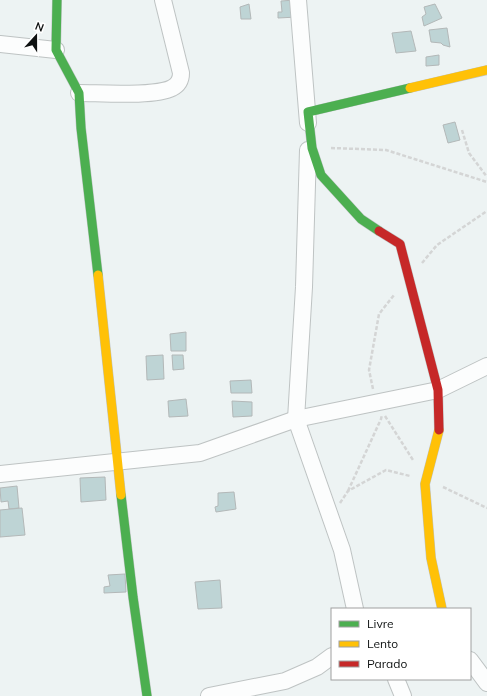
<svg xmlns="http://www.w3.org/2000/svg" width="487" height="696" font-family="Mulish,sans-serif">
	<rect width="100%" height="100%" fill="#edf3f3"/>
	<g fill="#bed4d5" stroke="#b3b8b8">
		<path d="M295 0 297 17 278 18V12H282L281 1Z"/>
		<path d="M249 4 251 19H241L240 7Z"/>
		<path d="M435 4 442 18 424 26 422 17 426 14 424 7Z"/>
		<path d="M447 28 450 47 443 45 441 43 431 42 429 30Z"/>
		<path d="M411 31 416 51 396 53 392 33Z"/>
		<path d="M439 55V65L426 66V57Z"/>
		<path d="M455 122 460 140 448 143 443 125Z"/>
		<path d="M186 332V351H171L170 334Z"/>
		<path d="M163 355 164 379 147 380 146 356Z"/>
		<path d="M172 355H183L184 369 173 370Z"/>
		<path d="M251 380 252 393H231L230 381Z"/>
		<path d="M186 399 188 416 169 417 168 401Z"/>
		<path d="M232 401 252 402V416L233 417Z"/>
		<path d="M105 477 106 500 81 502 80 478Z"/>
		<path d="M17 486 19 508 9 509 8 501 1 502 0 488Z"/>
		<path d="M234 492 236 509 216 512 215 507 218 506V493Z"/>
		<path d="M22 508 25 535 0 537V510Z"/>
		<path d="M125 574 126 592 104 593V587L110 586 108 575Z"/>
		<path d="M220 580 222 608 198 609 195 582Z"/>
	</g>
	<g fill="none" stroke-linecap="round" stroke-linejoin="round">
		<g stroke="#bec3c3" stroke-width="18">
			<g id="street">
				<path d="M298 0 308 123"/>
				<path d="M0 44 56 50"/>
				<path d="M79 93C100 93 155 97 172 88 178 85 181 80 181 73L163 0"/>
				<path d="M308 150 304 287 296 419 342 550 355 609"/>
				<path d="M0 474 200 453 296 419 438 390 487 366"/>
				<path d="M470 660 487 683"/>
				<path d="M396 679 403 696"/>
				<path d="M209 696 285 681 317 667 332 656"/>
			</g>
		</g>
		<g stroke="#bec3c3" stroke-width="10">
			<g id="fast">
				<path d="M57 0 56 50 79 93 81 128 98 275"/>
				<path d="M379 231 361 219 321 175 312 148 308 112 410 88"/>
				<path d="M121 495 133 597 147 696"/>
			</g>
		</g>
		<g stroke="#bec3c3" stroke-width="10">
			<g id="slow">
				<path d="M410 88 487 70"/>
				<path d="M98 275 121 495"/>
				<path d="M439 430 425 484 431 558 442 609"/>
			</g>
		</g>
		<g stroke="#bec3c3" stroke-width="10">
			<path id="jam" d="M379 231 400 244 438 390 439 430"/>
		</g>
		<g stroke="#d4d5d5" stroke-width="2.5" stroke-dasharray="4 2" stroke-linecap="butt">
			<path d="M462 130 469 153 487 177"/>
			<path d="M331 148 386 150 487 182"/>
			<path d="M422 263 437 245 487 211"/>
			<path d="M373 389 369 370 379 314 394 295"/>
			<path d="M385 416 413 460"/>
			<path d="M443 487 487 508"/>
			<path d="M348 491 381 419 382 415"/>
			<path d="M340 503 348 491 386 470 410 476"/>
		</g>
		<use href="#street" stroke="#fcfdfd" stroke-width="16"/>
		<use href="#fast" stroke="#4caf50" stroke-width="9"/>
		<use href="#slow" stroke="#ffc107" stroke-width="9"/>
		<use href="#jam" stroke="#c62828" stroke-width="9"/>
	</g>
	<rect x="331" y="608" width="140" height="72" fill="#ffffff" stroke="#9fa0a0"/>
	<rect x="339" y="621" width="20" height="6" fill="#4caf50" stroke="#9fa0a0"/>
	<text x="367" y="628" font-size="12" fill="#0e1111">Livre</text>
	<rect x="339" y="641" width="20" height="6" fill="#ffc107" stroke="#9fa0a0"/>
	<text x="367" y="648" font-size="12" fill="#0e1111">Lento</text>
	<rect x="339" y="661" width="20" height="6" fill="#c62828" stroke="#9fa0a0"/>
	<text x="367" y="668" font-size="12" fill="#0e1111">Parado</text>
	<g transform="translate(36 36) rotate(21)" stroke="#ffffff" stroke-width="3" paint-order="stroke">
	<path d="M0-3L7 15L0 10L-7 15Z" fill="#0e1111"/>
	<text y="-6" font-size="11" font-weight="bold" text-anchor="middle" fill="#0e1111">N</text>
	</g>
</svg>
